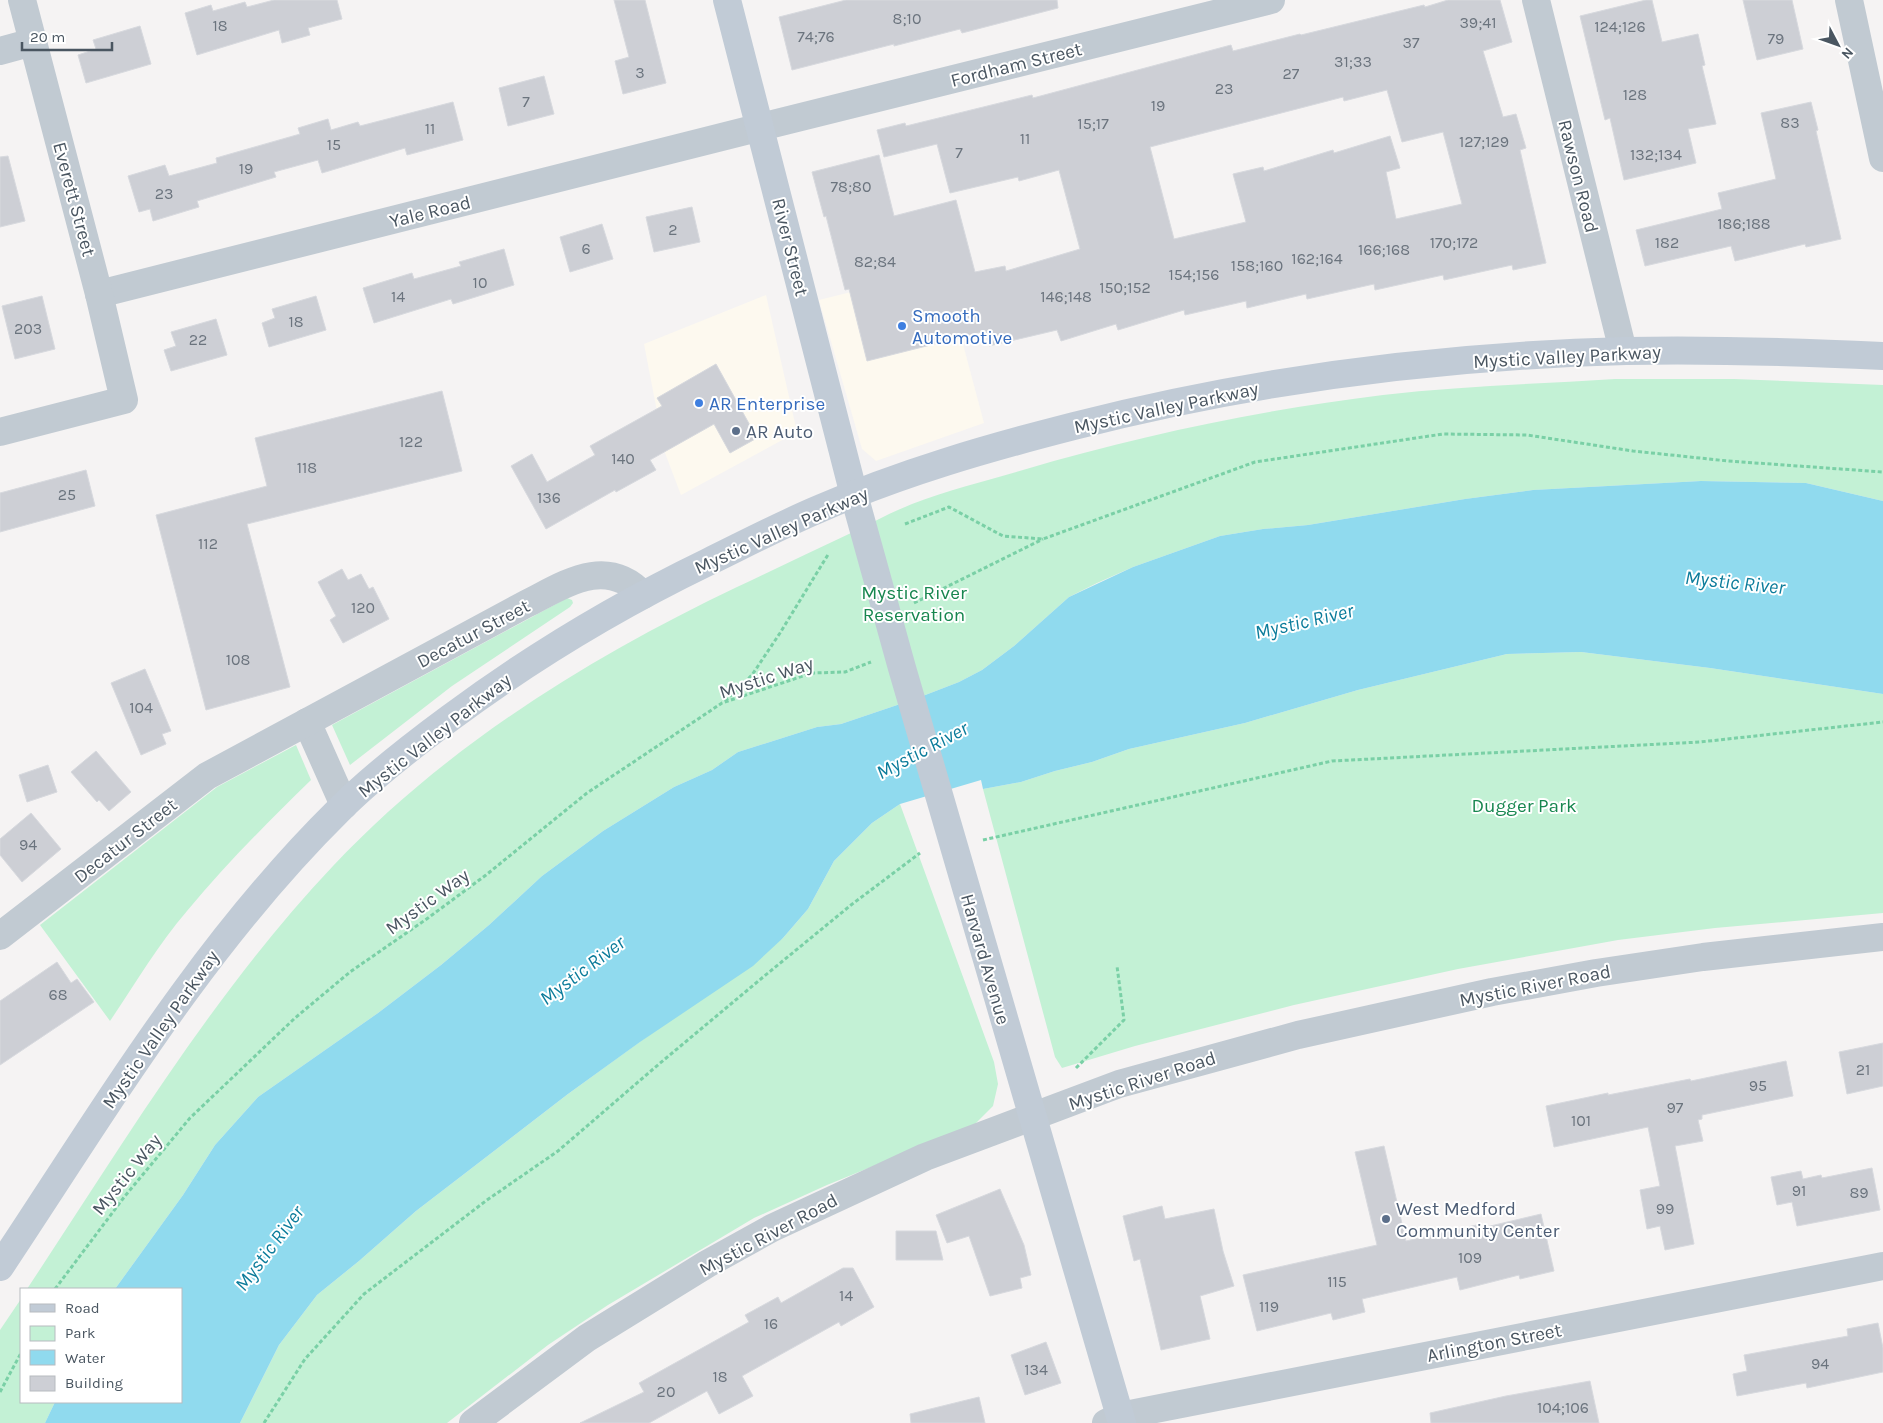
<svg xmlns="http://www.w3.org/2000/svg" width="1883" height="1423" font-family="Karla,sans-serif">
	<rect width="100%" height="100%" fill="#f5f3f3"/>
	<g fill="#fdf9ef">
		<path d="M943 269 984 423 876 461 862 449 819 300Z"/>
		<path d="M766 295 797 432 681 495 665 453 644 344Z"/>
	</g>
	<g fill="#c3f1d5">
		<path d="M1615 379H1734L1883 385V501L1806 483 1701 481 1533 490 1465 499 1308 525 1263 529 1220 536 1133 567 1097 583 1069 597 1014 646 982 670 959 682 915 699 841 724 817 727 738 752 712 770 674 787 603 831 542 876 489 925 441 965 378 1013 258 1097 215 1145 183 1195 115 1289H27C123 1144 213 993 333 866 446 746 590 657 737 587 775 569 813 551 851 533 871 523 892 512 912 504 948 490 987 481 1023 470 1141 435 1261 410 1383 395 1460 386 1538 384 1615 379Z"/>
		<path d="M567 598 572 600 573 603 570 607 452 686 350 765 332 725Z"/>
		<path d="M1581 652 1710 668 1883 694V913L1715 928 1618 940 1458 969 1294 1005 1135 1046 1062 1068 1055 1057 983 789 1021 782 1055 771 1092 762 1129 749 1245 723 1358 690 1507 654Z"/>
		<path d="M296 745 311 780C268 822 225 865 187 911 158 945 135 984 110 1021L40 925 217 787Z"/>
		<path d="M900 804 994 1062 998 1084 993 1106 974 1125 827 1185 754 1218 608 1305 548 1345 447 1423H240L279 1345 317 1295 359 1261 416 1211 568 1094 783 938 808 909 834 861 872 823Z"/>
		<path d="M21 1299V1402H55L45 1423H0V1330Z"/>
	</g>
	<path fill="#90daee" d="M1701 481 1806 483 1883 501V694L1710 668 1581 652 1507 654 1358 690 1245 723 1129 749 1092 762 1055 771 1021 782 983 789 981 780 900 804 872 823 834 861 808 909 783 938 753 966 640 1042 568 1094 416 1211 359 1261 317 1295 279 1345 240 1423H45L55 1402H181V1289H115L183 1195 215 1145 258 1097 378 1013 441 965 489 925 542 876 603 831 674 787 712 770 738 752 817 727 841 724 915 699 959 682 982 670 1014 646 1069 597 1133 567 1220 536 1263 529 1308 525 1465 499 1533 490Z"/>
	<g fill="#cdcfd5" stroke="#d7d9de" fill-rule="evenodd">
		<path d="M274 0H337L342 19 308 28 310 35 282 43 279 30 197 55 185 13 211 5 213 11 245 2 247 7Z"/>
		<path d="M614 0H645L666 83 623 94 615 61 629 57Z"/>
		<path d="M846 0H1057L1058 8 962 33 960 29 894 46V44L792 70 779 17Z"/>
		<path d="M1448 0H1500L1512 42 1483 51 1503 117 1516 114 1526 148 1520 150 1546 263 1513 270 1512 265 1444 280 1443 275 1375 290 1374 284 1307 299 1306 294 1247 308 1246 301 1185 315 1184 310 1118 330 1116 324 1061 341 1057 330 989 346 986 331 867 361 849 289 845 290 826 216 824 217 812 172 879 155 894 216 956 200 975 272 1005 266 1006 271 1080 249 1059 170 1019 181 1018 177 950 193 937 144 884 157 877 130 905 123 906 126 1032 95 1033 98 1231 45 1233 51 1300 34 1301 35 1424 5 1425 7ZM1387 90 1402 142 1443 132 1462 204 1396 219 1386 172 1400 168 1390 136 1334 153 1333 150 1264 171 1263 167 1233 174 1246 222 1174 239 1150 147 1343 97 1344 101Z"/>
		<path d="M1646 0H1652L1662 42 1698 34 1705 65 1702 66 1716 124 1688 129 1696 163 1624 180 1610 118 1605 120 1580 16Z"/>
		<path d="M1743 0H1792L1803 49 1757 60Z"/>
		<path d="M140 26 151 64 86 83 78 55 96 49 93 40Z"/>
		<path d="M544 76 554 114 508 126 499 88Z"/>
		<path d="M453 102 463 140 407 155 405 148 322 173 318 160 274 172 276 177 197 201 199 207 153 221 150 209 139 212 128 176 165 165 169 176 217 163 216 158 300 134 298 128 328 119 331 130 358 122 360 126Z"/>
		<path d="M1811 102 1818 130 1816 131 1841 239 1806 247 1805 244 1735 261 1731 246 1645 266 1636 230 1722 209 1718 193 1776 179 1761 113Z"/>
		<path d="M8 156 25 221 0 227V157Z"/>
		<path d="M692 207 700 242 654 252 646 217Z"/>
		<path d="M602 224 613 259 570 272 560 237Z"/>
		<path d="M504 249 514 285 453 304 451 299 374 323 363 288 412 273 414 279 461 266 459 262Z"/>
		<path d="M42 296 55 349 15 359 2 306Z"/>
		<path d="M316 296 326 330 269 347 262 323 275 318 272 309Z"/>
		<path d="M216 319 227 355 171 371 164 350 176 346 171 332Z"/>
		<path d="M716 364 757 438 730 453 714 424 650 460 656 470 616 492 615 490 546 529 511 466 532 454 547 482 595 455 590 446 662 406 657 398Z"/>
		<path d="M442 391 462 471 247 524 290 687 206 710 156 515 267 486 255 438Z"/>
		<path d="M86 470 95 506 0 532V493Z"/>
		<path d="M342 569 348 580 361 574 369 589 373 587 389 619 343 643 330 620 336 616 318 582Z"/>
		<path d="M145 669 171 731 162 734 166 744 141 755 111 683Z"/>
		<path d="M96 751 131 792 109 811 99 800 97 802 71 772Z"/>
		<path d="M48 765 57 792 27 802 19 775Z"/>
		<path d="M31 813 61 849 22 882 0 855V839Z"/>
		<path d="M57 962 71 983 77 979 94 1002 0 1065V1001Z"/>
		<path d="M1883 1043V1086L1847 1094 1839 1052Z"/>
		<path d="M1786 1061 1793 1096 1702 1115V1119L1698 1120 1703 1141 1675 1146 1694 1244 1665 1250 1660 1226 1647 1229 1640 1190 1660 1186 1648 1127 1554 1147 1546 1106 1608 1093V1095L1690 1079 1691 1081Z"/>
		<path d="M1384 1146 1406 1241 1481 1224 1482 1228 1541 1214 1554 1271 1520 1279 1519 1275 1460 1290 1457 1277 1362 1299 1365 1312 1333 1320 1331 1313 1257 1331 1243 1275 1377 1245 1355 1152Z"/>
		<path d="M1872 1168 1880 1210 1797 1226 1792 1202 1777 1205 1771 1177 1801 1171 1803 1179 1821 1175 1822 1178Z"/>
		<path d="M1000 1189 1024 1245 1031 1275 1020 1278 1022 1288 990 1296 969 1236 947 1243 936 1215Z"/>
		<path d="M1162 1206 1165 1219 1214 1209 1223 1251 1234 1286 1200 1296 1210 1339 1161 1350 1140 1259 1134 1261 1123 1216Z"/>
		<path d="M896 1231H936L943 1260H896Z"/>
		<path d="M843 1268H853L874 1307 841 1326 839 1322 742 1376 753 1396 719 1414 707 1391 649 1423H580L644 1392 639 1383 749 1322 745 1315 778 1297 781 1303Z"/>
		<path d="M1878 1323 1883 1348V1372L1807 1388 1806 1383 1737 1396 1733 1374 1747 1371 1744 1355 1848 1336 1847 1329Z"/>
		<path d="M1046 1342 1061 1383 1025 1395 1011 1355Z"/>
		<path d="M1590 1381 1599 1423H1431L1430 1413 1506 1396Z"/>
		<path d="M979 1397 985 1423H911L910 1414Z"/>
	</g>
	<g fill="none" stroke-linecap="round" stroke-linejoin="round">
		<g stroke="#7ad0a6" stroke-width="3" stroke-dasharray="4 2.5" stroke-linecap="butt">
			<path d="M905 524 949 507 1003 536 1043 539 1255 462 1443 434 1527 435 1633 451 1728 461 1883 472"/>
			<path d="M914 603 1043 539"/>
			<path d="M725 701 752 675 780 633 829 553"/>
			<path d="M983 840 1332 761 1700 742 1883 722"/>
			<path d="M1076 1068 1124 1020 1117 966"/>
			<path d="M55 1289 125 1196 190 1118 295 1018 350 972 428 918 486 875 587 793 722 703 812 673 845 672 871 662"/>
			<path d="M0 1392 21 1353"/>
			<path d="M264 1423 305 1359 364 1294 487 1200 558 1151 659 1064 762 978 851 905 920 853"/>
		</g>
		<g stroke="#c1cad2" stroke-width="28">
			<path d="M1536 0 1623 351"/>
			<path d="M1849 0 1883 158"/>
			<path d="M0 51 33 42"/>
			<path d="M99 294 761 127 1271 0"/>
			<path d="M0 432 124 400 99 294 22 0"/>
			<path d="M307 722 344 805"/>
			<path d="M0 936 207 776 526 604C564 585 606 555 643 595"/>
			<path d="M473 1423 587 1338 707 1264 772 1228 925 1157 1119 1084 1298 1035 1492 992 1596 973 1703 957 1883 937"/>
			<path d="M1106 1423 1120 1416 1883 1266"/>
		</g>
		<g stroke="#c1cbd6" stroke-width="28">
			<path d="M727 0 854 495 902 668 1122 1423"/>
			<path d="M0 1267C105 1109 202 945 339 810 373 776 412 746 450 718 532 657 617 606 708 562 745 544 781 525 819 509 901 473 988 448 1074 426 1253 380 1441 356 1626 351 1712 349 1797 352 1883 356"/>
		</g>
	</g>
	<g fill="#3f7fe0" stroke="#fff" stroke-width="2">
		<circle cx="902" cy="326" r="5"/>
		<circle cx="699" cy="403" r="5"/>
	</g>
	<g fill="#5c6f8a" stroke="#fff" stroke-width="2">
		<circle cx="736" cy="431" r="5"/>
		<circle cx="1386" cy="1219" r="5"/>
	</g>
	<g text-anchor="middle" stroke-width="4" stroke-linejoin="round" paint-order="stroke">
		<g font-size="16" fill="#6b747e">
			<text x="907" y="24">8;10</text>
			<text x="1478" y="28">39;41</text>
			<text x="220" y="31">18</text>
			<text x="1620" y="32">124;126</text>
			<text x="816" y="42">74;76</text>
			<text x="1776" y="44">79</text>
			<text x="1411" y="48">37</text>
			<text x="1353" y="67">31;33</text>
			<text x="640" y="78">3</text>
			<text x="1291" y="79">27</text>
			<text x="1224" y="94">23</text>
			<text x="1635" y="100">128</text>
			<text x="526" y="107">7</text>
			<text x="1158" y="111">19</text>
			<text x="1790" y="128">83</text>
			<text x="1093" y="129">15;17</text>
			<text x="430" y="134">11</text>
			<text x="1025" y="144">11</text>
			<text x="1484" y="147">127;129</text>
			<text x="334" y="150">15</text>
			<text x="959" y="158">7</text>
			<text x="1656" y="160">132;134</text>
			<text x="246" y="174">19</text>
			<text x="851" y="192">78;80</text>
			<text x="164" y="199">23</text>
			<text x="1744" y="229">186;188</text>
			<text x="673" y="235">2</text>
			<text x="1454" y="248">170;172</text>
			<text x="1667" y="248">182</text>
			<text x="586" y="254">6</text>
			<text x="1384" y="255">166;168</text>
			<text x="1317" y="264">162;164</text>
			<text x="875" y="267">82;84</text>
			<text x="1257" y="271">158;160</text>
			<text x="1194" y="280">154;156</text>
			<text x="480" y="288">10</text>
			<text x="1125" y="293">150;152</text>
			<text x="398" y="302">14</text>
			<text x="1066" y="302">146;148</text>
			<text x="296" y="327">18</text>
			<text x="28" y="334">203</text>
			<text x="198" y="345">22</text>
			<text x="411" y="447">122</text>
			<text x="623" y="464">140</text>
			<text x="307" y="473">118</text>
			<text x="67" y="500">25</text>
			<text x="549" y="503">136</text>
			<text x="208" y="549">112</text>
			<text x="363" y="613">120</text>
			<text x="238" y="665">108</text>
			<text x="141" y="713">104</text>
			<text x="28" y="850">94</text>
			<text x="58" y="1000">68</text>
			<text x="1863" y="1075">21</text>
			<text x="1758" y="1091">95</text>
			<text x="1675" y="1113">97</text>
			<text x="1581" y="1126">101</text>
			<text x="1799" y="1196">91</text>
			<text x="1859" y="1198">89</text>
			<text x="1665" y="1214">99</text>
			<text x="1470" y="1263">109</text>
			<text x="1337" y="1287">115</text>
			<text x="846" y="1301">14</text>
			<text x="1269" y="1312">119</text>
			<text x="771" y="1329">16</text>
			<text x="1820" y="1369">94</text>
			<text x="1036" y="1375">134</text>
			<text x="720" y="1382">18</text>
			<text x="666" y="1397">20</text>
			<text x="1563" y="1413">104;106</text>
		</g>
		<g font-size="19" fill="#4a5661" stroke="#fff">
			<text transform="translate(1016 64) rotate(-14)" y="7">Fordham Street</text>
			<text transform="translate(1579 176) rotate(76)" y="7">Rawson Road</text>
			<text transform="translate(75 199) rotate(75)" y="7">Everett Street</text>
			<text transform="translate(430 211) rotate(-14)" y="7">Yale Road</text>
			<text transform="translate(791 247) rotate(76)" y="7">River Street</text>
			<text transform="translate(1567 356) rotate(-3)" y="7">Mystic Valley Parkway</text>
			<text transform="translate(1166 407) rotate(-12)" y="7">Mystic Valley Parkway</text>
			<text transform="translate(781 530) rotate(-24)" y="7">Mystic Valley Parkway</text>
			<text transform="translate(473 633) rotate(-28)" y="7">Decatur Street</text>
			<text transform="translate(766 677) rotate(-18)" y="7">Mystic Way</text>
			<text transform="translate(434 735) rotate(-38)" y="7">Mystic Valley Parkway</text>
			<text transform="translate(125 840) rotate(-38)" y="7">Decatur Street</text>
			<text transform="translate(427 901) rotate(-36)" y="7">Mystic Way</text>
			<text transform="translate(986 959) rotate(74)" y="7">Harvard Avenue</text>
			<text transform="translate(1535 985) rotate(-11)" y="7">Mystic River Road</text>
			<text transform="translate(160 1029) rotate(-55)" y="7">Mystic Valley Parkway</text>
			<text transform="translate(1142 1080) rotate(-18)" y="7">Mystic River Road</text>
			<text transform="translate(126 1174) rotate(-51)" y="7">Mystic Way</text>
			<text transform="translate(768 1234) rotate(-28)" y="7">Mystic River Road</text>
			<text transform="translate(1494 1342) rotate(-11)" y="7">Arlington Street</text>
		</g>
		<g font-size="19" fill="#366cbe" stroke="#fff" text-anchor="start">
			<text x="912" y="322">Smooth<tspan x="912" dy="22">Automotive</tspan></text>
			<text x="709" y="410">AR Enterprise</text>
		</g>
		<g font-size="19" fill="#4e5e75" stroke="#fff" text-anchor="start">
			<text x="746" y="438">AR Auto</text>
			<text x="1396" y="1215">West Medford<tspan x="1396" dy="22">Community Center</tspan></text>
		</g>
		<g font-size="19" fill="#17864f" stroke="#fff">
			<text x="914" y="599">Mystic River<tspan x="914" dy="22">Reservation</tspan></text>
			<text x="1524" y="812">Dugger Park</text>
		</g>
		<g font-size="20" font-style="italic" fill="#0c7c9b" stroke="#fff">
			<text transform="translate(1735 582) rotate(6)" y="7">Mystic River</text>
			<text transform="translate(1304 621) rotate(-13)" y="7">Mystic River</text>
			<text transform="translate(922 750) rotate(-28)" y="7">Mystic River</text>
			<text transform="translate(582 970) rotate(-37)" y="7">Mystic River</text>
			<text transform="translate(269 1248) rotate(-53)" y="7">Mystic River</text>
		</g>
	</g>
	<rect x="20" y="1288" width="162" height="115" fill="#ffffff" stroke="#b7bbc0"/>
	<rect x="30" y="1304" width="25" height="8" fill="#c1cbd6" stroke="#b7bbc0"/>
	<text x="65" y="1313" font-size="15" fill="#4a5661">Road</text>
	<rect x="30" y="1326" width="25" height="15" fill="#c3f1d5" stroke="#b7bbc0"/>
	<text x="65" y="1338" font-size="15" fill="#4a5661">Park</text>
	<rect x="30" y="1350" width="25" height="15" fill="#90daee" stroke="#b7bbc0"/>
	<text x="65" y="1363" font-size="15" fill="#4a5661">Water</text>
	<rect x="30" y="1376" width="25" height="15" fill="#cdcfd5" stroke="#b7bbc0"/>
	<text x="65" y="1388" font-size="15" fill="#4a5661">Building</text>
	<g transform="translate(1838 45) rotate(131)" stroke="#ffffff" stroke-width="4" paint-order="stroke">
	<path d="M0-4L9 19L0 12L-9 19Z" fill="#4a5661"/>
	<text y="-8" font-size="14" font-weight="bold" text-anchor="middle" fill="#4a5661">N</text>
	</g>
	<path d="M22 42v8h90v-8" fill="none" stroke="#4a5661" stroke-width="2.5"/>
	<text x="30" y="42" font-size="15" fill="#4a5661" stroke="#ffffff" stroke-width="4" paint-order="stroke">20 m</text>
</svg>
